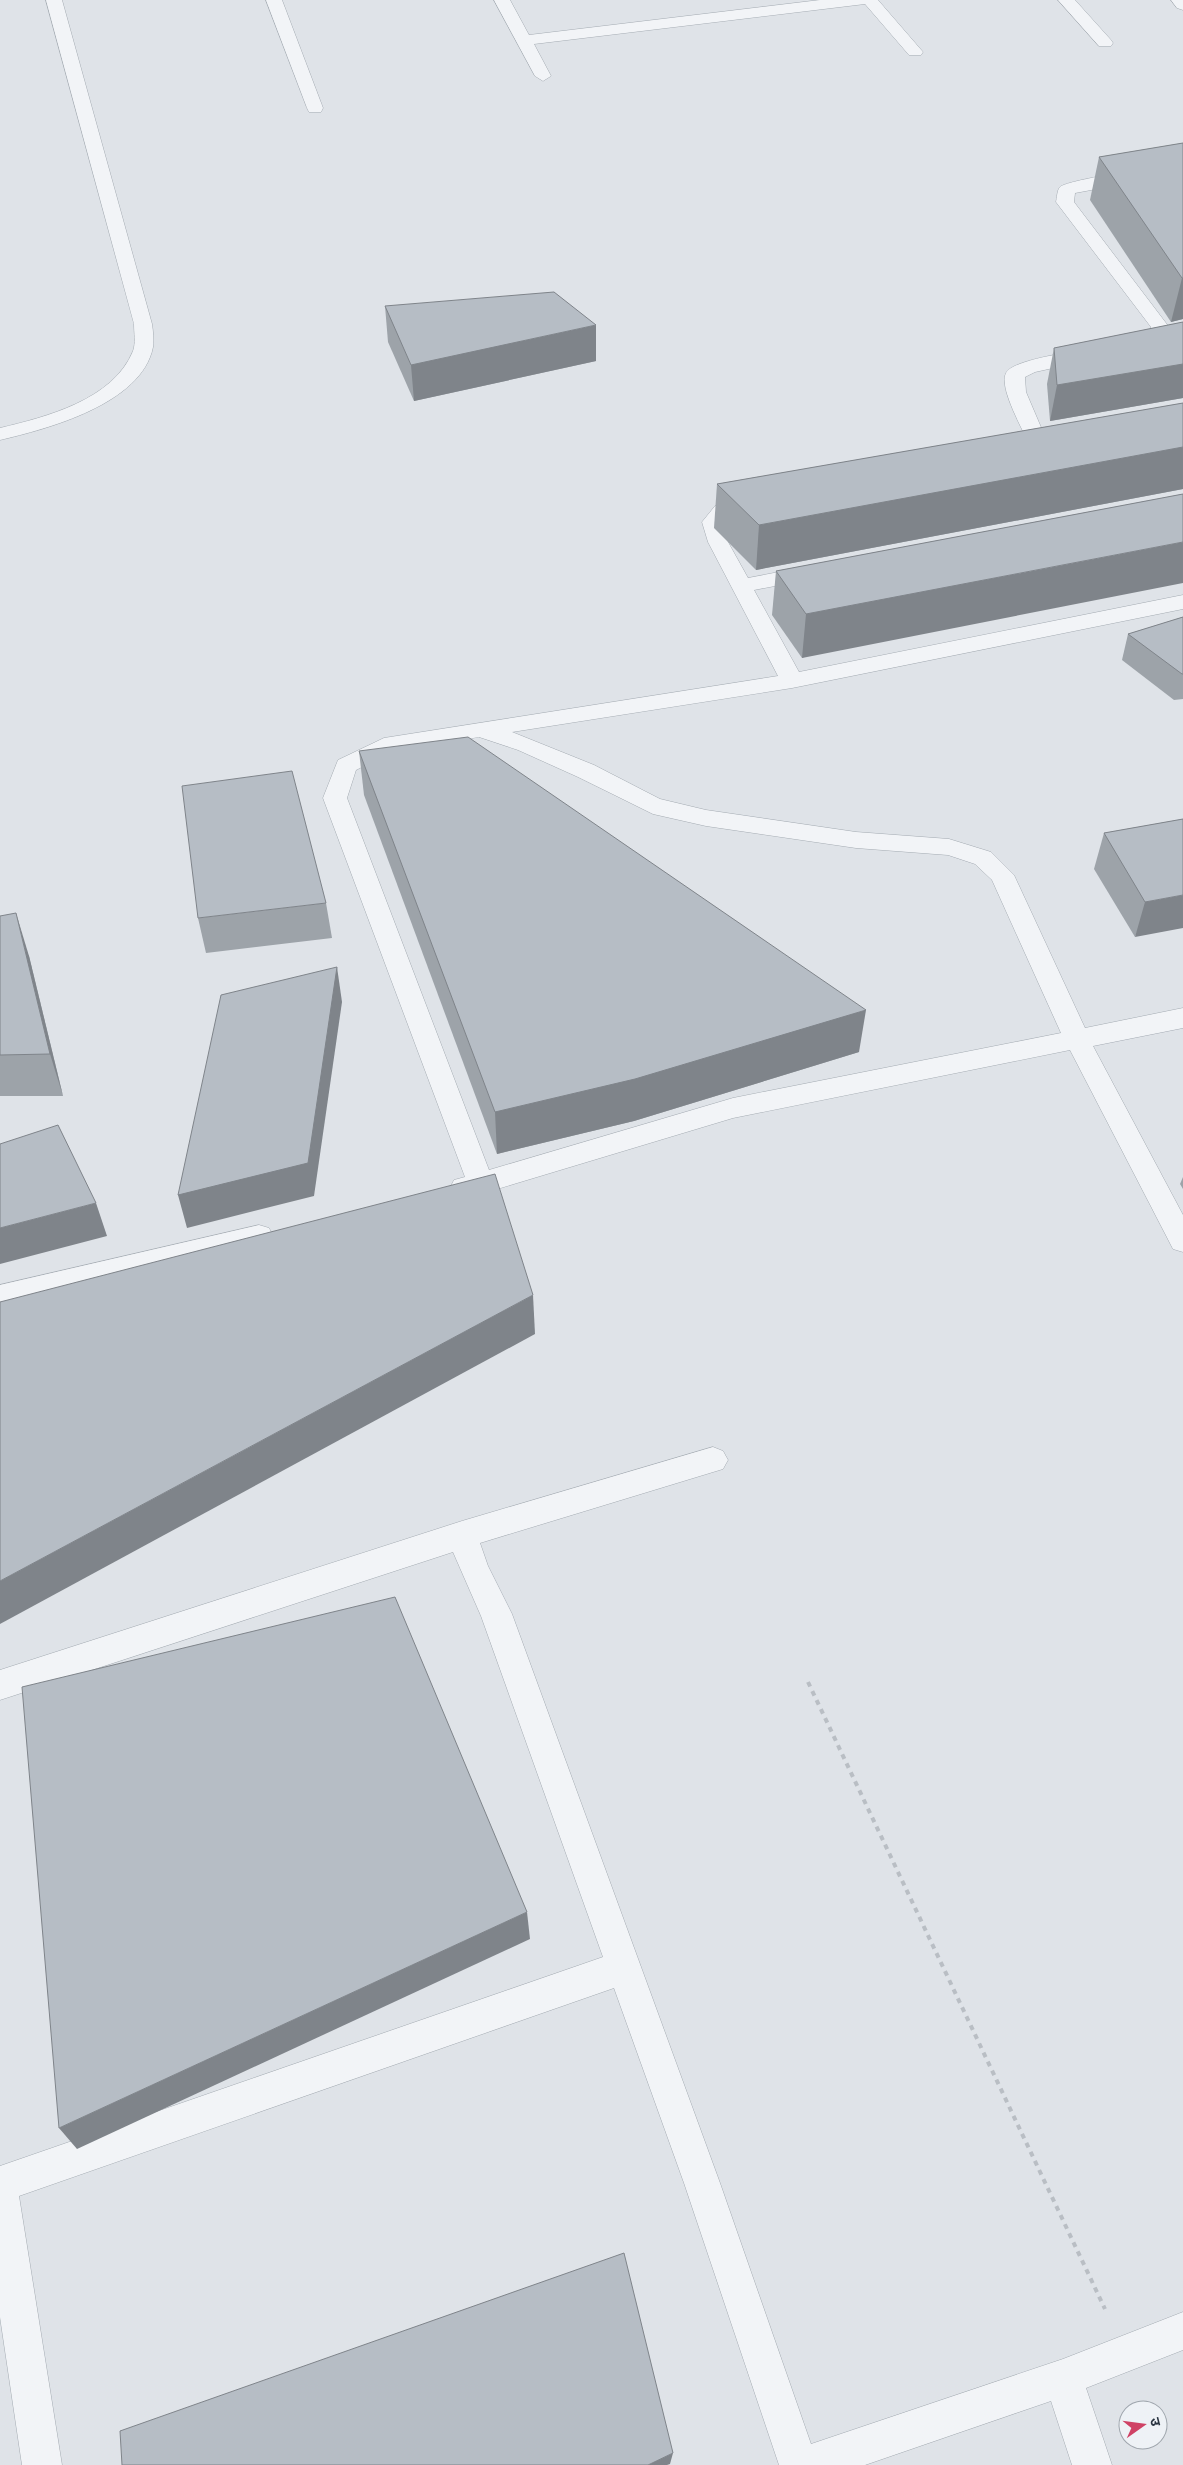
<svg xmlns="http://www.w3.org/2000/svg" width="1183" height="2465" font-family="'Sofia Sans Condensed','Noto Sans Devanagari',sans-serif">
	<rect width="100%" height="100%" fill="#dfe3e8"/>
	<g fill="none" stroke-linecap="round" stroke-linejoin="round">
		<g stroke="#a4abb2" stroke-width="1">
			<g id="street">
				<path d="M46 0H62L152 324C153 331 154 339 153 347 142 404 47 429 0 440V428C46 417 113 400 133 351 136 343 134 333 134 324Z"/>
				<path d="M266 0H282L323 108 321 112H309L307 108Z"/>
				<path d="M494 0H510L529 35 820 0H878L923 52 921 55H909L865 4 534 44 551 76 543 81 535 76Z"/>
				<path d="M1058 0H1075L1111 40 1113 43 1111 46H1099Z"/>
				<path d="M1171 0H1183V10L1177 8Z"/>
				<path d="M1183 163V173L1075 193 1074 202 1169 327 1170 335C1163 346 1140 351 1127 348L1125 344 1127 340 1151 333V327L1056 202C1057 198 1057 190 1060 187 1069 179 1165 166 1183 163Z"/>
				<path d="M1087 349 1094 351 1097 355 1094 359 1035 372 1025 377 1026 392 1046 439C1037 452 1022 460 1006 456L1003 452 1006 448 1021 444 1026 438C1020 424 999 387 1006 373 1012 360 1072 352 1087 349Z"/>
				<path d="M747 496 754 498 757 502C750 512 732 509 722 522L728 542 748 578 810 566 817 568 821 573 817 578 754 590 799 672 1183 595V609L792 688 512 732 594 765 660 799 706 810 856 832 949 839 991 852 1014 875 1085 1028 1183 1008V1028L1093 1046 1183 1215V1252L1173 1249 1070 1050 733 1118 464 1199 454 1196 450 1188 454 1180 465 1177 323 798 338 760 384 738 778 676 708 542 702 522 715 506ZM479 737 518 750 578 777 653 814 706 826 856 848 948 855 975 864 992 880 1061 1033 733 1098 489 1170 347 798 356 770 390 753Z"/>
				<path d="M259 1225 269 1228 273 1236 269 1244 0 1309V1285Z"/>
				<path d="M713 1447 723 1451 728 1460 723 1469 480 1543 488 1566 512 1614 720 2183 811 2444 1063 2359 1183 2312V2350L1086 2388 1112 2465H1072L1051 2401 865 2465H779L684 2183 614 1988 19 2196 62 2465H22L0 2317V2166L603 1957 481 1616 453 1552 0 1700V1670L462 1521Z"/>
			</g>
		</g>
		<path stroke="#b9bec4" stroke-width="4" stroke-dasharray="5 5" stroke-linecap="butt" d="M808 1682 1105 2309"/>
		<use href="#street" fill="#f2f4f7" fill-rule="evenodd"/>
	</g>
	<g fill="#9da3a9">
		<path d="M1183 143V319L1171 322 1090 200 1099 157Z"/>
		<path d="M385 306 596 361 414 401 388 342Z"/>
		<path d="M1183 322V398L1050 421 1047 384 1054 348Z"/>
		<path d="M1183 403V489L756 570 714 528 717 484Z"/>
		<path d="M1183 494 802 658 772 615 776 571Z"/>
		<path d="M1183 617V699L1174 700 1122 660 1128 634Z"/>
		<path d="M359 751 859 1052 634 1121 497 1154 364 795Z"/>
		<path d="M1183 819 1135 937 1094 869 1104 833Z"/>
		<path d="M326 903 332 938 206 953 198 918Z"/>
		<path d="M0 916 29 956 63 1096H0Z"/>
		<path d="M1183 1177V1189L1180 1184Z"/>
	</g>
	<g fill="#7f848a">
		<path d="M1182 278H1183V319L1171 322Z"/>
		<path d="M596 325V361L414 401 411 365Z"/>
		<path d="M1183 364V398L1050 421 1057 385Z"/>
		<path d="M1183 447V489L756 570 759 525Z"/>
		<path d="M1183 542V583L802 658 806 614Z"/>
		<path d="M1183 895V928L1135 937 1145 902Z"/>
		<path d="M16 913 29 956 63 1096 50 1054Z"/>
		<path d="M337 967 342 1002 314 1196 187 1228 178 1195Z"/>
		<path d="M866 1010 859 1052 634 1121 497 1154 495 1112Z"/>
		<path d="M96 1203 107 1236 0 1264V1228Z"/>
		<path d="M533 1295 535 1334 0 1624V1581Z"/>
		<path d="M527 1912 530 1939 77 2149 59 2128Z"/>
		<path d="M673 2453 670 2464 667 2465H648Z"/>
	</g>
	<g fill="#b6bdc5" stroke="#7f848a">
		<path d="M1183 143V278H1182L1099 157Z"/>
		<path d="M554 292 596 325 411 365 385 306Z"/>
		<path d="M1183 322V364L1057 385 1054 348Z"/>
		<path d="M1183 403V447L759 525 717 484Z"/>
		<path d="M1183 494V542L806 614 776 571Z"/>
		<path d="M1183 617V674H1182L1128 634Z"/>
		<path d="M468 737 866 1010 635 1079 495 1112 359 751Z"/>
		<path d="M292 771 326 903 198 918 182 786Z"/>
		<path d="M1183 819V895L1145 902 1104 833Z"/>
		<path d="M16 913 50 1054 0 1055V916Z"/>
		<path d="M337 967 308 1163 178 1195 221 995Z"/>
		<path d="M58 1125 96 1203 0 1228V1144Z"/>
		<path d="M495 1174 533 1295 0 1581V1302Z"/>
		<path d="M395 1597 527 1912 59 2128 22 1687Z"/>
		<path d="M624 2253 673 2453 648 2465H122L120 2431Z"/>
	</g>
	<g transform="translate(1143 2425) rotate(76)"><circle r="24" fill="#eef2f6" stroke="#9fa6ad"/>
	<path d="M0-4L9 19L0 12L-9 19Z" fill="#cf4265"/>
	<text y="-8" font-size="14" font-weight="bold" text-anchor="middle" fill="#283340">उ</text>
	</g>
</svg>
